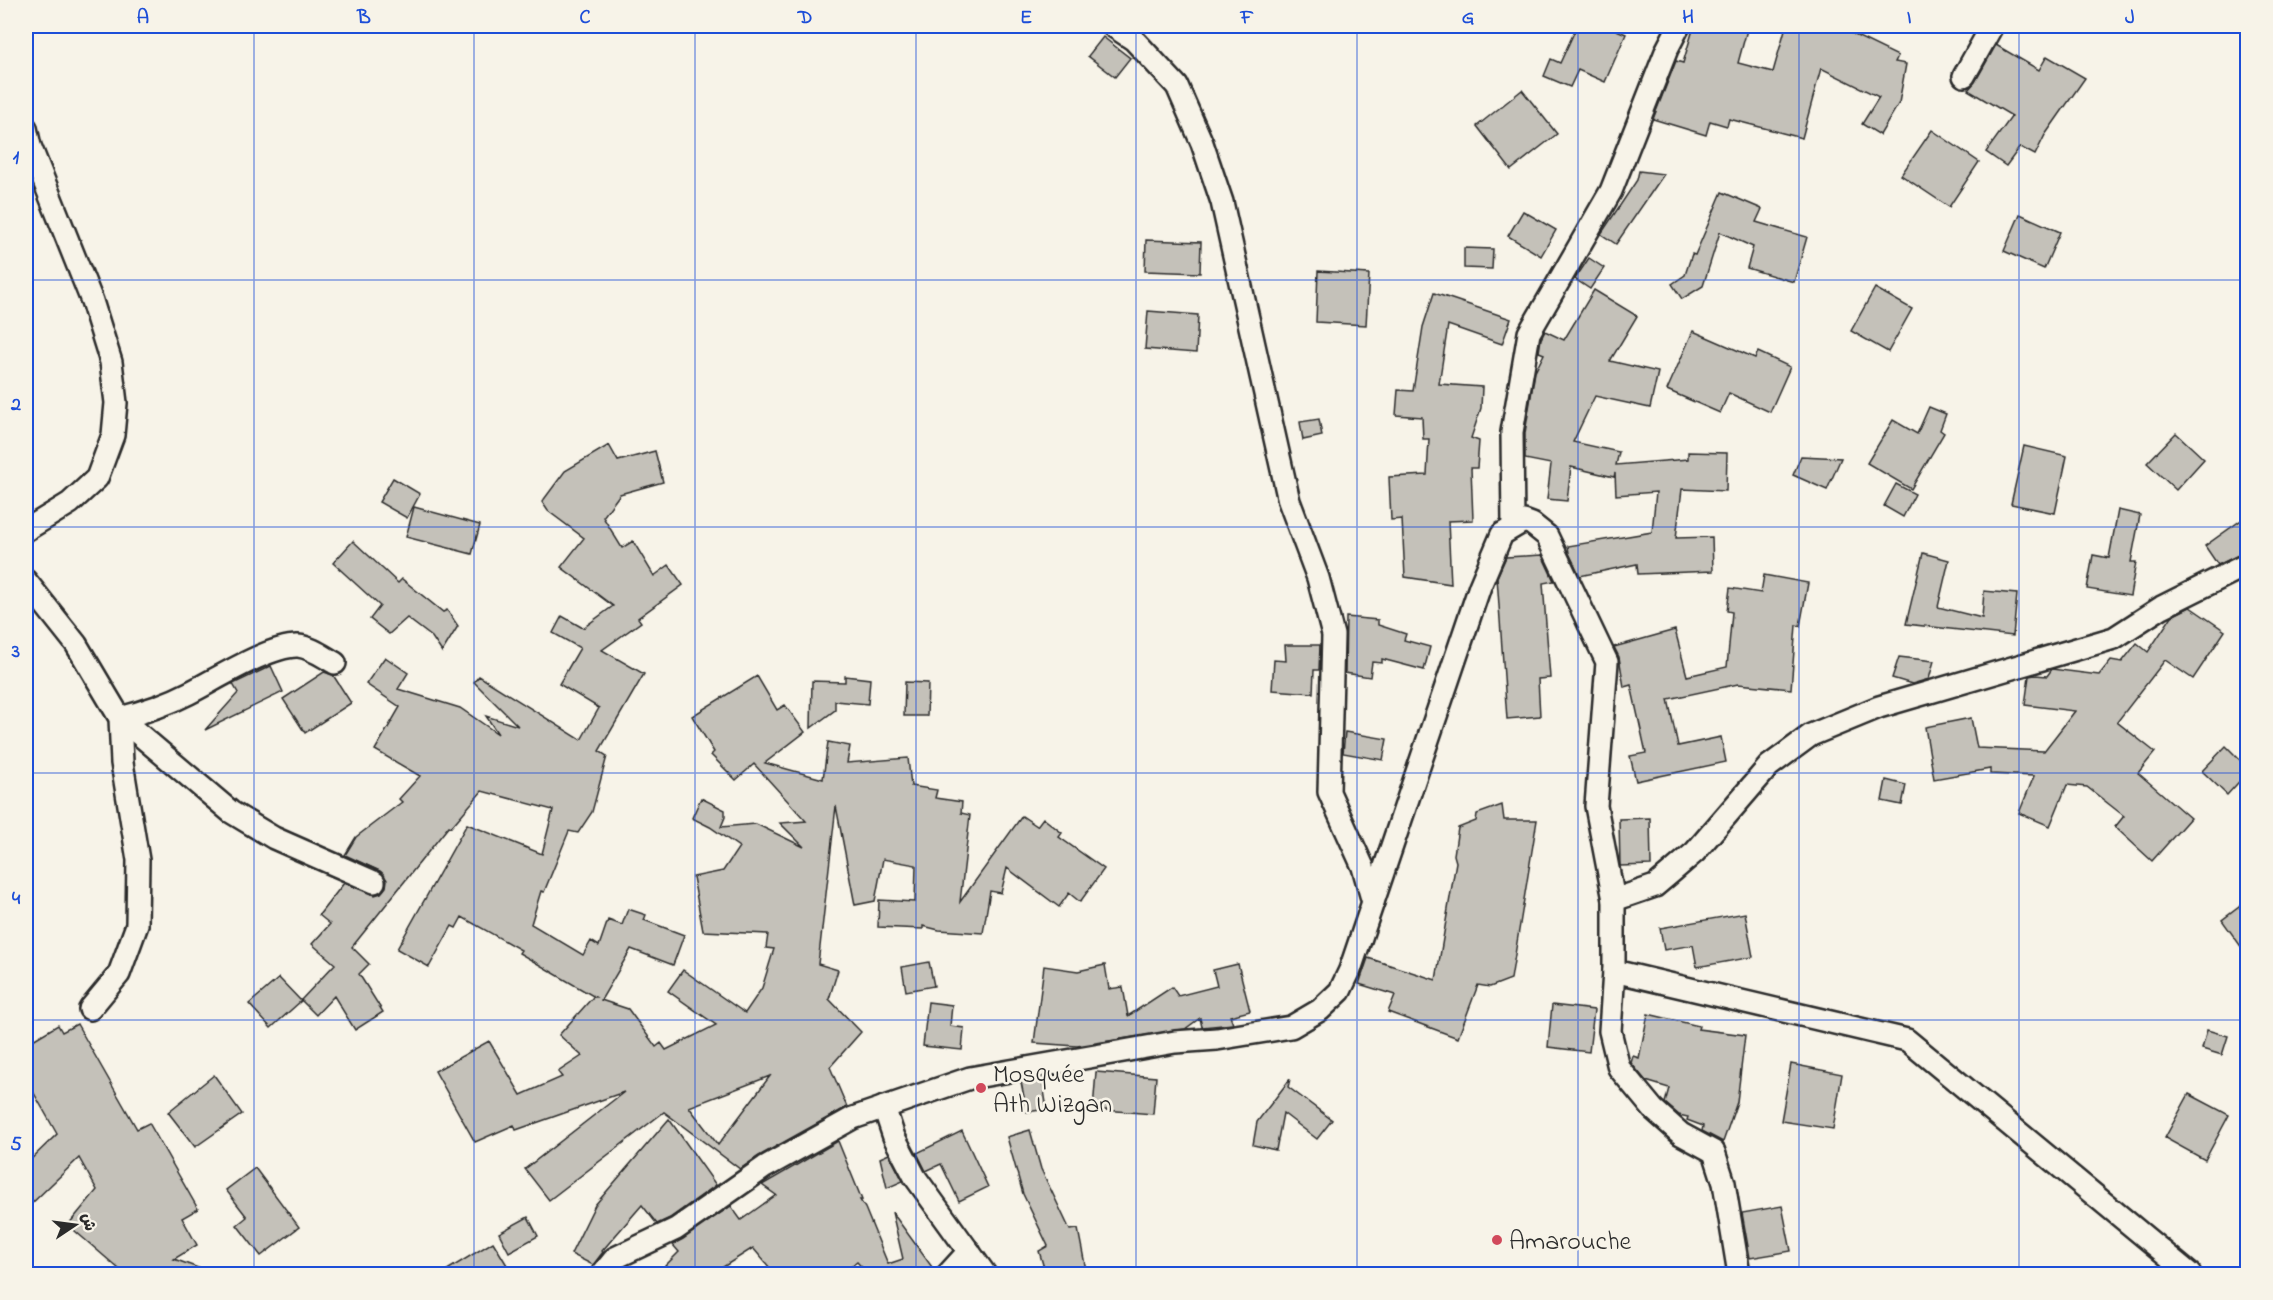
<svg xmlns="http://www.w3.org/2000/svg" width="2273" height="1300" font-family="'Indie Flower','Playpen Sans Arabic',sans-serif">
	<rect width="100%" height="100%" fill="#f7f3e8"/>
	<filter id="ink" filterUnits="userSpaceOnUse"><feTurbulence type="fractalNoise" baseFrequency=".0167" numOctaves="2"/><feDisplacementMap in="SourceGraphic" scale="12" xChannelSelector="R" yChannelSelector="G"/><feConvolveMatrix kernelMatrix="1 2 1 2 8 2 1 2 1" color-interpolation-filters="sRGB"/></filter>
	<g filter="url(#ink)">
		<g fill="#c4c1b9" stroke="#2b2b2b" stroke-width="1.5" fill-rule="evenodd">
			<path d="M1577 26H1607L1626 34 1605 82 1578 70 1570 87 1544 76 1551 59 1560 63Z"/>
			<path d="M1694 26H1748L1738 63 1773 72 1786 26H1836L1898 56 1895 62 1906 64 1899 103 1880 135 1862 124 1879 97 1821 68 1802 138 1729 119 1727 126 1710 121 1706 135 1653 119 1676 61 1683 63Z"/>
			<path d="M1103 37 1130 58 1115 77 1088 56Z"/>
			<path d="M1996 45 2039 70 2047 56 2085 78 2045 135 2035 155 2020 147 2006 166 1986 152 2012 116 1968 90 1975 82Z"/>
			<path d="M1522 90 1557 134 1511 170 1477 126Z"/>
			<path d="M1932 130 1979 162 1949 207 1901 175Z"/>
			<path d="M1639 171 1664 174 1616 244 1601 234 1637 180Z"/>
			<path d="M1722 192 1762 209 1756 222 1807 237 1794 282 1747 268 1753 247 1720 232 1703 286 1682 299 1672 284 1685 275 1692 254 1695 255Z"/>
			<path d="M1523 211 1556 230 1541 256 1508 236Z"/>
			<path d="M2020 214 2060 232 2044 269 2004 251Z"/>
			<path d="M1146 240 1201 242 1200 273 1145 271Z"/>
			<path d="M1464 248 1493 249 1492 269 1464 268Z"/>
			<path d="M1589 258 1604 268 1590 289 1575 279Z"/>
			<path d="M1318 271 1369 274 1366 325 1316 322Z"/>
			<path d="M1875 288 1912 309 1888 352 1851 331Z"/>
			<path d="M1594 290 1637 316 1610 361 1658 372 1650 408 1595 396 1573 442 1619 452 1616 465 1688 459V452L1727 453 1726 491 1682 489 1676 538 1712 537 1713 571 1638 574 1637 564 1580 576 1569 553 1568 546 1652 532 1656 492 1616 495 1615 473 1614 477 1571 467 1567 501 1547 499 1551 464 1525 459V433L1535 372 1544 354 1539 352 1541 339 1545 331 1564 340Z"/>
			<path d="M1434 293 1511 319 1502 344 1448 325 1439 384 1482 387 1481 408 1471 438 1479 441 1477 468H1471L1473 520 1448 521 1451 584 1405 577 1402 519 1391 520 1389 477 1427 475 1429 439H1423L1422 417 1396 415 1398 390 1413 391 1423 327Z"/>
			<path d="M1148 311 1198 315 1196 353 1145 349Z"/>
			<path d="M1693 331 1755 358 1758 352 1790 367 1770 412 1729 393 1720 413 1667 390Z"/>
			<path d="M1929 407 1946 414 1940 430 1944 433 1911 489 1867 463 1893 420 1917 434Z"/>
			<path d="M1319 419 1322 436 1303 440 1300 422Z"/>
			<path d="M2176 433 2204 459 2176 490 2147 463Z"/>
			<path d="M609 445 618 461 655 451 663 482 620 494 603 517 622 548 633 541 654 576 669 565 683 585 638 618 641 622 602 650 644 674 599 751 607 756 592 812 578 833 569 831 544 892 541 891 531 924 583 955 591 941 599 946 608 920 622 925 628 909 646 915 644 920 684 935 673 965 631 949 601 1000 628 1009 656 1047 661 1043 666 1050 716 1025 668 991 683 970 745 1013 762 988 774 949 766 948 768 934 703 931 693 877 723 871 739 847 710 827 692 818 701 798 725 810V817L721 827 756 824 804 847 780 823 806 821 754 764 736 780 711 755 714 752 692 716 757 676 777 710 785 705 805 732 765 763 823 779 828 742 850 746 847 763 908 758 911 786 937 790 935 798 962 802 961 813 970 815 960 902 1022 816 1037 826 1043 818 1062 833 1059 837 1104 869 1080 902 1069 893 1059 907 1007 868 1001 893 990 891 983 933 939 930 923 926V929L878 927 879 900 915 902 916 865 883 859 875 901 855 905 836 806 818 964 838 970 829 999 861 1032 830 1067 847 1107 759 1156 740 1169 664 1112 549 1200 525 1169 624 1092 516 1130 514 1125 475 1142 435 1071 489 1041 521 1095 562 1077 558 1072 582 1056 559 1035 593 997H595L519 953 521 950 462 917 456 928 452 926 429 967 397 949 467 824 542 854 553 810 482 791 451 827 449 826 352 947 369 964 359 974 383 1012 355 1030 334 996 316 1015 301 1000 335 964 312 944 330 924 319 915 344 883 375 895 381 893 386 887 387 880 380 871 345 855 356 837 402 802 399 799 420 776 375 750 400 707 366 684 385 657 408 673 398 689 460 708 498 734 486 716 518 726 474 682 479 676 581 740 599 708 559 684 580 648 553 633 562 616 583 628 613 606 561 567 584 538 548 511 542 502 565 471ZM770 1076 718 1145 689 1107Z"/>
			<path d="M2024 446 2067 456 2055 513 2011 504Z"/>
			<path d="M1801 456 1841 458 1827 490 1793 475Z"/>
			<path d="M393 478 420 494 407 518 379 502Z"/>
			<path d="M1896 484 1915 494 1903 517 1884 506Z"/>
			<path d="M414 507 480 525 472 554 406 537Z"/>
			<path d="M2118 510 2140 515 2131 562H2136L2130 596 2087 589 2093 555 2109 558Z"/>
			<path d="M2247 516V551L2218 565 2205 546Z"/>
			<path d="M353 541 398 583 402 579 443 612 447 610 458 626 442 652 432 637 407 618 389 634 370 619 380 606 333 563Z"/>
			<path d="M1923 553 1949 560 1938 607 1982 618 1984 591 2017 594 2013 636 1906 624Z"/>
			<path d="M1542 555 1554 581 1543 583 1550 678 1538 679 1540 716 1507 719 1497 577 1506 557Z"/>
			<path d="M1764 575 1808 583 1800 626 1796 625 1791 689 1738 684 1668 699 1678 746 1721 737 1726 762 1636 781 1630 756 1646 753 1631 685 1624 687 1619 657 1614 647 1675 630 1687 676 1727 667 1732 612 1727 611 1730 588 1761 593Z"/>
			<path d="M2190 607 2225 631 2193 679 2165 660 2117 722 2155 752 2138 773 2190 818 2152 861 2115 827 2124 816 2087 787 2067 785 2050 826 2019 813 2034 776 1990 774V769L1934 779 1925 727 1971 718 1977 748 2044 751 2075 711 2025 705 2029 676 2035 675 2047 676 2052 669 2099 675 2111 660 2122 662 2137 643 2148 652 2172 616Z"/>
			<path d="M1346 617 1378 620V625L1406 634 1404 640 1430 647 1424 670 1382 659V663L1372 662 1370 677 1345 673Z"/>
			<path d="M1285 645H1320L1319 670H1314L1313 693 1272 690 1274 660 1286 661Z"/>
			<path d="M1899 657 1934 661 1929 679 1912 684 1892 678Z"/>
			<path d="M271 666 283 692 205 730 238 693 233 684Z"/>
			<path d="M324 672 333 675 351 703 305 733 283 699Z"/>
			<path d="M845 676 870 679 868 704 835 701V710L811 728 812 681 845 682Z"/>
			<path d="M905 682 928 683 927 716H904Z"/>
			<path d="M1345 732 1387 739 1383 760 1343 753Z"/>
			<path d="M2226 746 2247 767V773L2227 795 2202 771Z"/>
			<path d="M1886 780 1906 785 1902 805 1882 801Z"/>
			<path d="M1502 805 1504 820H1537L1511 979 1490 987 1478 985 1458 1038 1388 1012 1395 995 1359 984 1368 958 1436 980 1456 862 1454 855 1458 828 1476 821 1477 814Z"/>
			<path d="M1650 818 1651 865 1620 866 1619 819Z"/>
			<path d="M2247 901V955L2222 920Z"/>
			<path d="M1745 913 1753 957 1697 967 1693 945 1664 950 1660 928Z"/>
			<path d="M929 962 934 986 906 991 902 967Z"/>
			<path d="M1238 964 1250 1011 1230 1016 1233 1024 1202 1027 1200 1018 1185 1029 1077 1046 1034 1043 1044 966 1078 971 1105 965 1109 989 1123 987 1128 1016 1172 987 1178 996 1217 986 1213 970Z"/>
			<path d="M279 978 301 1001 271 1028 249 1004Z"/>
			<path d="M928 1002 952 1005 950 1026 964 1028 962 1050 923 1046Z"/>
			<path d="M1552 1005 1594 1010 1589 1052 1548 1047Z"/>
			<path d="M1648 1014 1699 1026 1698 1029 1745 1035 1737 1102 1723 1142 1702 1131 1703 1126 1687 1120 1688 1117 1679 1115 1665 1103 1669 1088 1646 1081 1631 1063 1633 1056 1639 1058Z"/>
			<path d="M77 1024 137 1129 149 1123 198 1209 182 1218 197 1245 174 1259 209 1272V1275H126L68 1225 97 1190 79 1158 26 1209V1164L57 1134 26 1079V1044L58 1025 62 1032Z"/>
			<path d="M2207 1030 2228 1036 2222 1055 2202 1049Z"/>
			<path d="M1791 1064 1842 1074 1833 1129 1781 1121Z"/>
			<path d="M1096 1072 1156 1077 1153 1114 1093 1109Z"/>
			<path d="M214 1075 242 1114 195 1147 168 1112Z"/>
			<path d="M1042 1078 1047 1109 1027 1112 1021 1082Z"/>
			<path d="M1290 1079 1288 1087 1332 1120 1317 1139 1283 1113 1276 1150 1253 1145 1257 1122Z"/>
			<path d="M2189 1094 2229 1115 2205 1160 2165 1138Z"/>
			<path d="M669 1119 716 1185 670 1218 657 1224 642 1205 602 1251 603 1252 593 1265 571 1254 595 1205Z"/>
			<path d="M1030 1130 1041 1169 1070 1230 1078 1229 1087 1275H1046L1039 1251 1048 1246 1023 1194 1007 1137Z"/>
			<path d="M962 1131 988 1187 959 1201 941 1164 926 1171 917 1153Z"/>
			<path d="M838 1141 862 1200H860L865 1208 888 1264 903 1259 892 1212 932 1267 921 1275H869L857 1262 840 1275H776L753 1248 723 1267 729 1275H656L679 1252 673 1245 731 1206 741 1220 776 1195 762 1185Z"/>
			<path d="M889 1154 903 1181 887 1188 880 1158Z"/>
			<path d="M255 1168 299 1227 261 1256 237 1225 247 1217 226 1190Z"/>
			<path d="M1782 1206 1791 1251 1750 1258 1742 1213Z"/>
			<path d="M528 1217 538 1236 509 1252 499 1233Z"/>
			<path d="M493 1242 513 1275H439Z"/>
		</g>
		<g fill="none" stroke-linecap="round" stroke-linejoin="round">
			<g stroke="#2b2b2b" stroke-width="26">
				<g id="street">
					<path d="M1113 26 1134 40 1177 86 1202 143 1222 202 1289 501 1318 578 1333 635 1329 792 1363 867 1373 902"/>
					<path d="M1964 76 1992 26"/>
					<path d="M26 128 30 146 92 301 111 362 116 403 113 435 97 478 70 503 26 530"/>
					<path d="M1513 527 1512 432 1529 333 1611 191 1667 49 1679 26"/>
					<path d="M26 581 76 644 120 718 122 763 138 860 137 925 119 974 90 1009"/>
					<path d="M335 663C324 657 311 647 298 646 270 645 215 680 189 693 166 705 144 712 120 718L231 812 274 838 374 882"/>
					<path d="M1614 900V971L1610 1031 1619 1068 1653 1109 1681 1134 1714 1152 1724 1183 1739 1274"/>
					<path d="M1614 971 1907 1040 2190 1274"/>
					<path d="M884 1107 894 1137 915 1177 985 1274"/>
					<path d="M602 1274 615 1258 676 1229 765 1167 853 1118 970 1078 1175 1042 1217 1039 1291 1027 1320 1010 1340 991 1350 970 1480 586 1502 534 1524 521 1532 524 1547 536 1607 662 1596 806 1614 900 1655 886 1674 870 1695 852 1769 766 1811 735 1879 707 2114 638 2162 607 2248 564"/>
					<path d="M948 1274 969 1251"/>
				</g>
			</g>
			<use href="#street" stroke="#f7f3e8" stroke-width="21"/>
		</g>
	</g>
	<path fill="none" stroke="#1d4ed8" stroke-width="1.5" stroke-opacity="0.55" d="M254 26V1274M474 26V1274M695 26V1274M916 26V1274M1136 26V1274M1357 26V1274M1578 26V1274M1799 26V1274M2019 26V1274M26 280H2248M26 527H2248M26 773H2248M26 1020H2248"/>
	<g fill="#d1495b" stroke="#f7f3e8" stroke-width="2">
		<circle cx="981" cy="1088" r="6"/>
		<circle cx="1497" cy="1240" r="6"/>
	</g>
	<g text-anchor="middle" stroke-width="5" stroke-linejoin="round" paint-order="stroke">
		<g font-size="26" fill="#2b2b2b" stroke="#f7f3e8" text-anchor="start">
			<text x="993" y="1082">Mosquée<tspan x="993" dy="30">Ath Wizgan</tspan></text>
			<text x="1509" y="1249">Amarouche</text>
		</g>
	</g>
	<rect width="2273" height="1300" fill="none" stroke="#f7f3e8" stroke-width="66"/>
	<g transform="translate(75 1225) rotate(77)" stroke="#f7f3e8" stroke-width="4.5" paint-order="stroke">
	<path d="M0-4.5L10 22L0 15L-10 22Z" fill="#2b2b2b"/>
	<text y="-9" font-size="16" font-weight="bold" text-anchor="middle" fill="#2b2b2b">ش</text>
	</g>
	<rect x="33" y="33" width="2207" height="1234" fill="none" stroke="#1d4ed8" stroke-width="2"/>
	<g font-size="20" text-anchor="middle" font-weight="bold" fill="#1d4ed8">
		<text x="143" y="23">A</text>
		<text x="364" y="23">B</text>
		<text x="585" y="23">C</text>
		<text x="805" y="23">D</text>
		<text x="1026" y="23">E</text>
		<text x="1247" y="23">F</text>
		<text x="1468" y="23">G</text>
		<text x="1688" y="23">H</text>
		<text x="1909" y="23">I</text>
		<text x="2130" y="23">J</text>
		<text x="16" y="163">1</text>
		<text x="16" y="410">2</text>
		<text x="16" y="657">3</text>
		<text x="16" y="904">4</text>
		<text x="16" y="1150">5</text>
	</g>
</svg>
